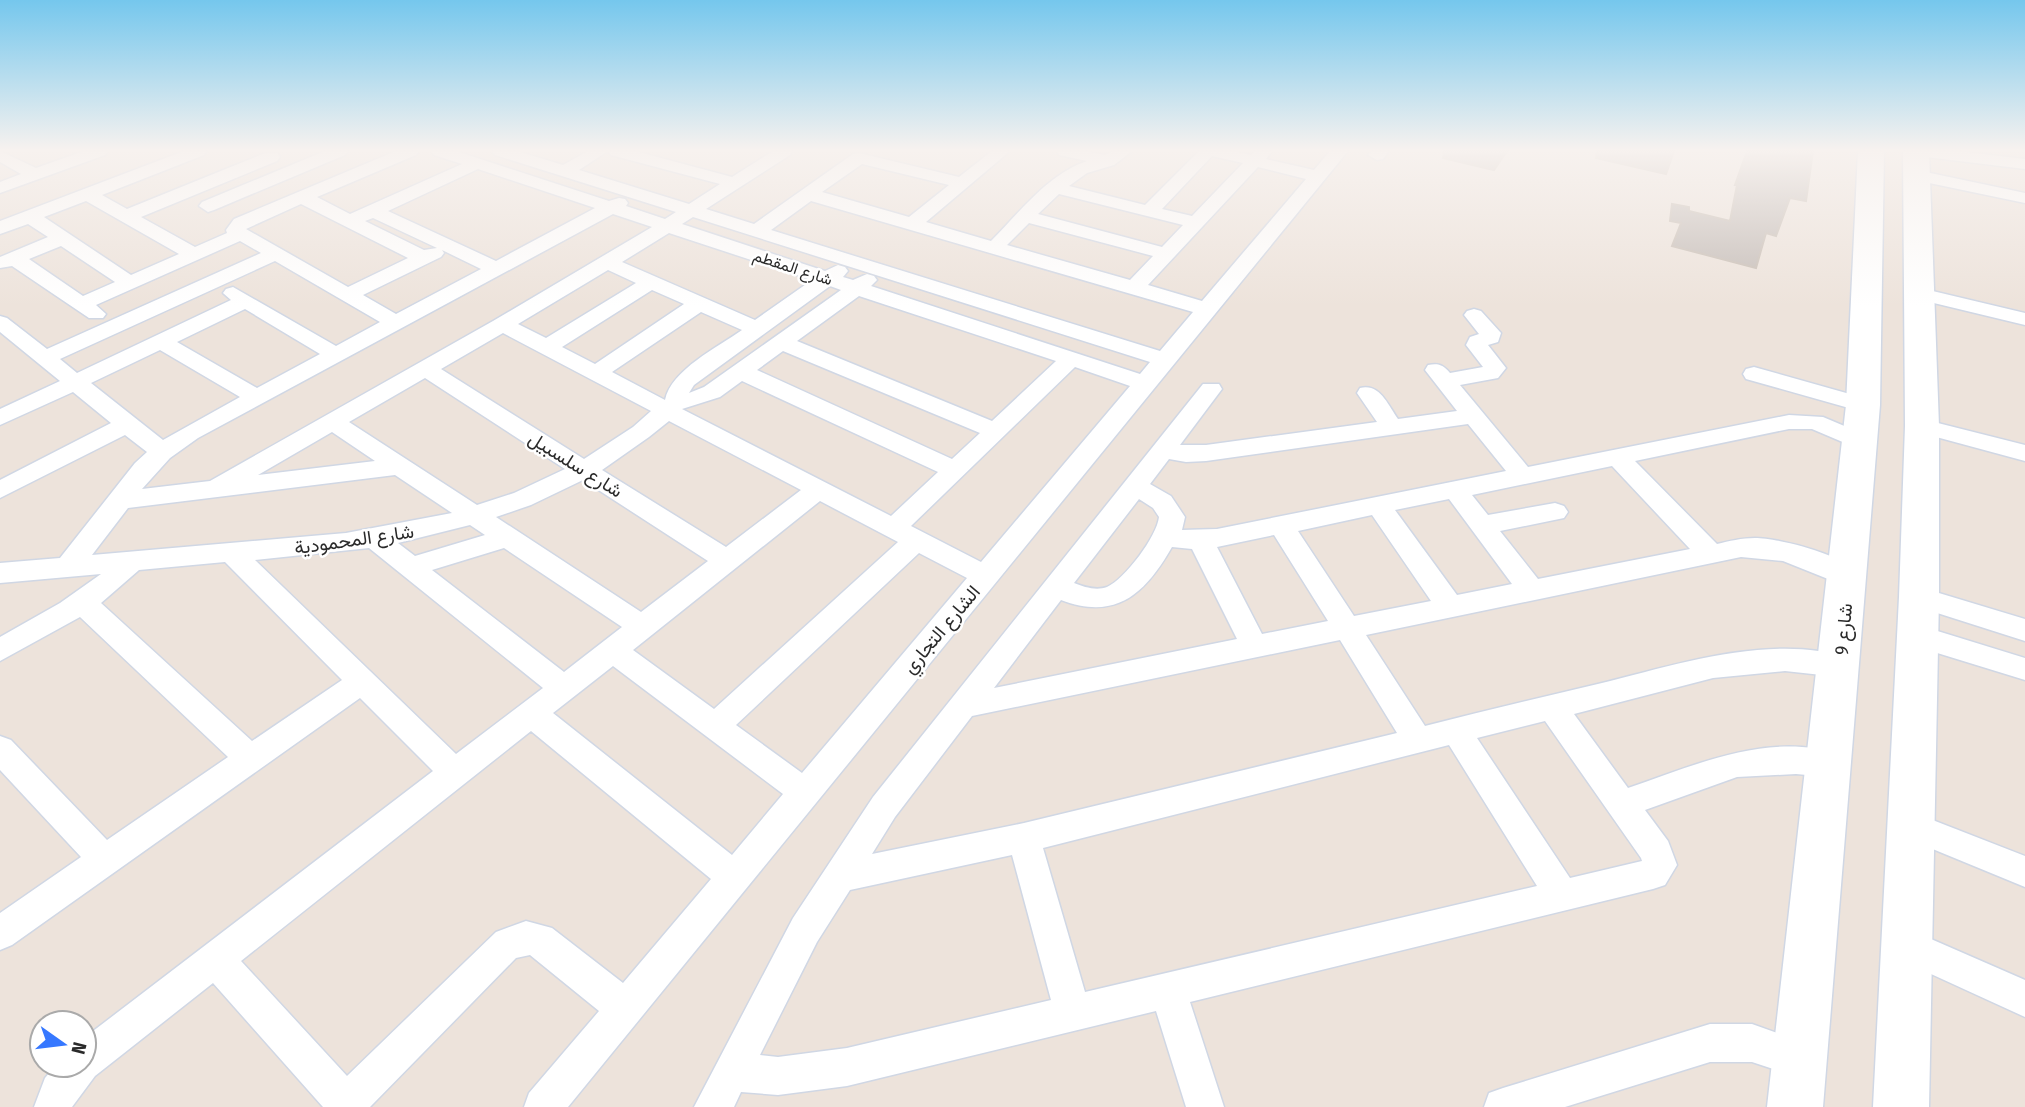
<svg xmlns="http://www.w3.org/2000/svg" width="2025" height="1107" font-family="'Fira Sans Condensed',Vazirmatn,sans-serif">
	<rect width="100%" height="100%" fill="#ede3db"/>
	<g fill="#c5bdb8" stroke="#c8beb5" stroke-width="2">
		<path d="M1444 151H1507L1494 170 1443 158Z"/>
		<path d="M1597 151H1674L1666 174 1596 158Z"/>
		<path d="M1747 151H1813L1806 201 1790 198 1776 236 1766 233 1756 268 1672 246 1681 223 1670 221 1672 204 1689 207V211L1730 221 1737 185H1735Z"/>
	</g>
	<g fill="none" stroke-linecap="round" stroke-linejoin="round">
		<g stroke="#d0d7e4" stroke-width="3">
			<g id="street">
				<path d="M0 151 36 168 84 151H108L105 155 0 193V182L21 174 0 162Z"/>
				<path d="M184 151H207L204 155 102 195 127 209 265 153H277L280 157 277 161 141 217 195 247 227 233 226 230 234 219 396 151H419L416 155 317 197 350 214 462 164 434 155 431 151H456L609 201 619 198 625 199 628 203 626 206 665 219 676 212 495 155 492 151H517L563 165 588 151H635L732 177 773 151H792L790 155 706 209 754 224 853 154 859 153 959 177 992 151H1010L926 222 991 241C1019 213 1048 174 1087 161L1059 155 1057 151H1085L1105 155 1114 151H1132L1114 165 1087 173 1069 186 1145 205 1199 151H1232L1251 155 1255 151H1272L1266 159 1314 170 1330 151H1348L568 1107H524L529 1093 599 1011 530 955 516 958 370 1107H323L213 983 95 1076 72 1107H34L45 1078 56 1065H84V1038L433 771 360 698 12 945 0 950V913L81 857 0 770V736L11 740 107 840 228 757 80 617 0 661V637L60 603 101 574 0 583V563L60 558 135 463 147 452 125 435 0 498V480L111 423 73 392 0 425V409L60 381 0 332V316L7 318 47 349 261 253 240 241 96 305 106 314 103 318H89L12 266 0 268V257L48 237 28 224 0 234V221ZM608 151 611 155 720 184 689 204 579 170ZM1212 156 1243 163 1192 216 1162 209ZM862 164 949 185 909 217 822 192ZM1258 167 1306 179 1202 301 1148 285ZM478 169 595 208 496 261 388 211ZM1059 194 1183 225 1162 247 1038 214ZM86 201 179 254 131 275 44 217ZM811 201 1193 312 1160 351 771 230ZM301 204 408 258 348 287 246 229ZM613 214 652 227 493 321 210 481 142 489 170 458 198 438ZM693 217 1150 362 1140 374 871 286 877 280 874 276 867 274 853 280 843 277 848 271 845 267 838 265 825 271 682 224ZM373 218 437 248 424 250 365 221ZM1029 223 1153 256 1130 280 1007 245ZM669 233 812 280 755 320 622 262ZM61 246 115 282 83 296 29 259ZM442 250 481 269 396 314 363 295 441 257 444 253ZM275 261 380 322 336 346 233 287 226 289 223 293 231 300 77 373 60 359ZM608 270 636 283 546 338 518 324ZM830 286 841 290 704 387 689 393 694 385ZM652 290 684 304 595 364 562 347ZM859 296 1056 361 992 421 797 341ZM245 309 320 354 257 388 177 342ZM701 312 742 330C718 347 671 370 665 400L612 372ZM503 333 651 411 633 427 584 459 441 369ZM160 350 240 397 163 440 91 383ZM783 351 980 433 952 459 757 370ZM1075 367 1130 386 981 562 911 526ZM425 378 565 469 514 493 477 505 349 422ZM742 381 938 472 891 516 682 409 720 397ZM669 421 801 490 726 547 602 470 649 437ZM332 432 375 461 258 475ZM395 475 452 513 346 533 92 555 128 508ZM583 480 708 561 641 612 496 517 531 505ZM820 501 898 542 714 709 633 650ZM470 525 485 535 415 556 398 543ZM369 548 543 688 456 754 255 560ZM504 548 622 627 564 672 432 570ZM919 553 967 578 802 773 736 725ZM225 562 342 680 252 741 101 603 139 570ZM613 666 783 794 732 855 553 713ZM531 731 711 879 623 983 552 928 526 921 496 932 347 1076 241 961Z"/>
				<path d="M325 151H348L345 155 214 210 208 212 199 206 202 202Z"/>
				<path d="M1372 151H1389L1383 159 1377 160 1368 155Z"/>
				<path d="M1909 151H1957L2025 159V169L1918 156Z"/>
				<path d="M1916 170 2025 193V203L1910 179 1907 175 1910 171Z"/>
				<path d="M1920 288 2025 313V325L1913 298 1910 294 1913 290Z"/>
				<path d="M1474 309 1481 311 1501 333 1498 342 1488 345 1506 368 1498 378 1460 385 1528 467 1789 415 1823 417 1868 436 1872 441 1868 446 1860 449 1852 446 1812 429H1789L1635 461 1717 544C1729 541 1742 538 1755 538 1779 538 1850 556 1861 577L1857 584 1848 587 1783 561 1741 557 1366 635 1425 726C1484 711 1543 697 1602 683 1678 664 1773 633 1850 658L1854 666 1850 674 1840 677 1785 671 1713 678 1574 714 1628 788C1693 766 1771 730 1840 755L1845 764 1840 773 1829 777 1796 774 1737 777 1645 810 1668 841 1677 865 1665 885 1653 889 1190 1002 1224 1107H1186L1156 1011 847 1086 778 1095 741 1092 734 1107H694L793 918 873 797 1203 384H1219L1222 389 1180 445H1206L1377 422 1357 393 1360 388C1380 383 1388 405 1398 419L1457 411 1425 370 1428 365C1439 363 1443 365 1450 373L1483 367 1466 345 1470 337 1479 334 1464 315 1467 311ZM1468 424 1506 471 1217 529 1182 530 1185 517 1171 496 1150 484 1169 459 1186 462 1206 461ZM1612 466 1690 549 1538 579 1500 531 1564 518 1568 512 1564 506 1555 503 1488 515 1472 495ZM1139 499 1153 508 1159 517C1157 536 1125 579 1107 587 1096 591 1084 587 1074 583ZM1449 499 1512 584 1457 595 1395 510ZM1372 515 1431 601 1354 616 1298 531ZM1274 535 1328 621 1262 634 1217 547ZM1172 547 1192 549 1237 639 994 688 1061 600C1116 621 1145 594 1172 547ZM1340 640 1397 733 1024 823 872 854 895 817 972 716ZM1545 721 1641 858 1642 861 1570 878 1477 738ZM1449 745 1537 886 1085 992 1043 848ZM1012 855 1051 1000 847 1048 778 1057 760 1055 817 942 850 890Z"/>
				<path d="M1754 367 1871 400 1874 405 1871 410 1863 412 1746 379 1743 374 1746 369Z"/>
				<path d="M1922 419 2025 445V461L1914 431 1910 426 1914 421Z"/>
				<path d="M1919 587 2025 619V641L1909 604 1905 597 1909 590Z"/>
				<path d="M1918 625 2025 658V680L1908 644 1904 636 1908 628Z"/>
				<path d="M1912 812 2025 856V887L1901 836 1896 826 1901 816Z"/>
				<path d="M1908 929 2025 980V1017L1896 958 1890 946 1896 934Z"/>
				<path d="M1710 1024H1752L1813 1046 1819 1059 1813 1072 1800 1078 1752 1062H1710L1565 1107H1484L1489 1093 1503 1088Z"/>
			</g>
		</g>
		<g stroke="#d0d7e4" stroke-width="3">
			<g id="secondary">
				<path d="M1858 151H1884L1880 405 1823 1107H1767L1846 405Z"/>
				<path d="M1903 151H1929L1939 426V597L1929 1107H1873L1899 597 1905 426Z"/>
			</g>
		</g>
		<use href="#street" fill="#fff" fill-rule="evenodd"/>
		<use href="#secondary" fill="#fff" fill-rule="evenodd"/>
	</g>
	<linearGradient id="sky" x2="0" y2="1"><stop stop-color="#75c7ed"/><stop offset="0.49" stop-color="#f7f2ef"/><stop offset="1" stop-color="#f7f2ef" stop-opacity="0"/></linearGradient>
	<rect width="2025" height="306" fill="url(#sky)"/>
	<g text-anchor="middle" stroke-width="5" stroke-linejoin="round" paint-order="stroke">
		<g font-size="16" fill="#2a2a2a" stroke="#fff">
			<text transform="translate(793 267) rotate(18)" y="6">شارع المقطم</text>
		</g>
		<g font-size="19" fill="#2a2a2a" stroke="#fff">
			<text transform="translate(576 464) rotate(32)" y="7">شارع سلسبيل</text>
			<text transform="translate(354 539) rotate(-8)" y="7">شارع المحمودية</text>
			<text transform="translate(941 629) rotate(-50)" y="7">الشارع التجاري</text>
			<text transform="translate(1843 629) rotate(-85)" y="7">شارع 9</text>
		</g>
	</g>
	<g transform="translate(63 1044) rotate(104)"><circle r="33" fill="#ffffff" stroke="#aaaaaa" stroke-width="2"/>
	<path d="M0-5L12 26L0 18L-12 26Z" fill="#3678ff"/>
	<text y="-10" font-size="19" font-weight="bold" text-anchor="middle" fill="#2a2a2a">N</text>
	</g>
</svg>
